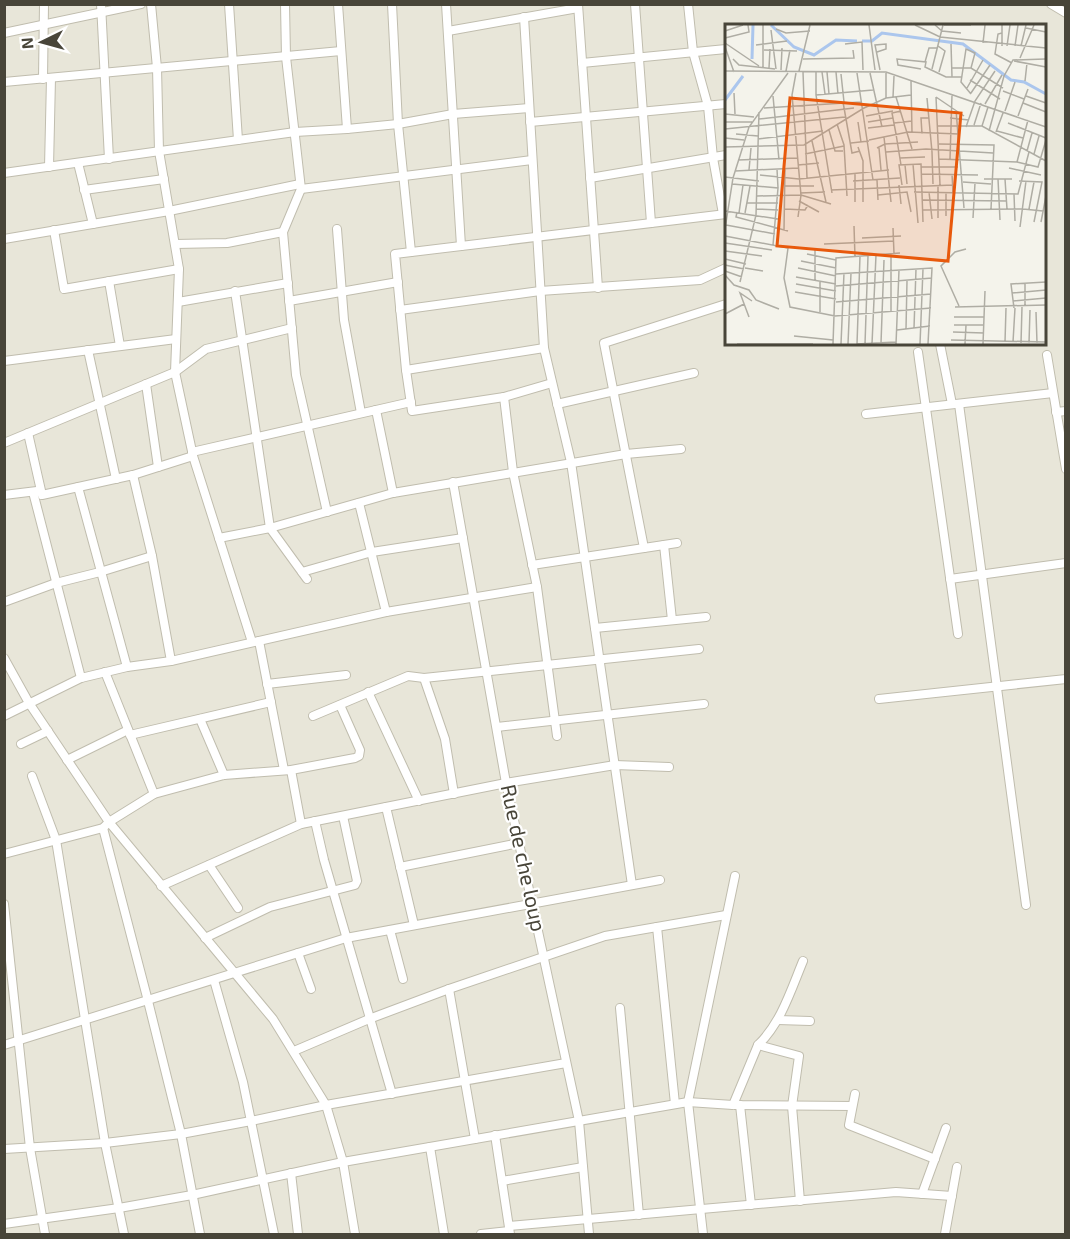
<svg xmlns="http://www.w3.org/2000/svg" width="1070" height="1239" font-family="'Exo 2',sans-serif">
	<rect width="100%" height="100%" fill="#f4f3eb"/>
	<path fill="#e8e6d9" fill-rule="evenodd" d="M5 5H1065V1234H5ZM726 26H1044V344H726Z"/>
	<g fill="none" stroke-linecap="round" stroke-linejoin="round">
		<g stroke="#c0bdae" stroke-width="10">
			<g id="minor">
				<path d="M101 4 109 159"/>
				<path d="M151 4 157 68 159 151 179 269 175 372 193 456 252 642"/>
				<path d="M229 4 238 140"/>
				<path d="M285 4 286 57 301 189 283 232 296 375 327 512"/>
				<path d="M338 4 347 129"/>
				<path d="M392 4 398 124 411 252"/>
				<path d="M446 4 461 246"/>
				<path d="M578 4 598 288"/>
				<path d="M635 4 651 223"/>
				<path d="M688 4 693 52 708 106 713 158 723 214"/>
				<path d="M1051 4 1066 13"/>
				<path d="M524 17 544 348 571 462 632 885"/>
				<path d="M448 31 578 8"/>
				<path d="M4 33 141 4"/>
				<path d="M582 63 726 49"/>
				<path d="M43 79 44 4"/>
				<path d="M4 82 341 51"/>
				<path d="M530 122 726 104"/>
				<path d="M78 163 93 224"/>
				<path d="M49 167 51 78"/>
				<path d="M4 173 295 132 347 129 398 124 453 114 529 108"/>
				<path d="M590 178 726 155"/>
				<path d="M301 189 532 160"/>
				<path d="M84 190 164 179"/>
				<path d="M337 229 344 320 361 413"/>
				<path d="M54 230 64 289 179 269"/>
				<path d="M4 239 169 211 300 184"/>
				<path d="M175 244 227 243 283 232"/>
				<path d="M109 281 120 346"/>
				<path d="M235 291 270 528 307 579"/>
				<path d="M289 301 398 282"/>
				<path d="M178 302 288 283"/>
				<path d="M400 310 540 291 700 280 726 268"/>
				<path d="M940 344 952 404"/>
				<path d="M88 350 116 479"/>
				<path d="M918 352 958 634"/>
				<path d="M1047 355 1066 469"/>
				<path d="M4 361 176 339"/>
				<path d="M406 370 544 348"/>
				<path d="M552 383 504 397 412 411 406 370 395 254 726 214"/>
				<path d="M146 384 158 467"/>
				<path d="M504 397 513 472 537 587 557 736"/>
				<path d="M557 404 694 373"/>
				<path d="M959 404 1026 905"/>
				<path d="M376 410 393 493"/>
				<path d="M1056 412 1066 411"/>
				<path d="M866 414 1053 393"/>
				<path d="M28 433 42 495 133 475 193 456"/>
				<path d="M4 443 175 372 206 349 292 328"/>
				<path d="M192 452 411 402"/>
				<path d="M133 475 152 556 171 661"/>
				<path d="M453 482 506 783 579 1121 589 1234"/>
				<path d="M78 487 127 667"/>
				<path d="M33 492 81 678"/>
				<path d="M4 495 37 491"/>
				<path d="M359 503 386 612"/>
				<path d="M219 538 270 528 393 493 626 454 681 449"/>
				<path d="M664 545 672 620"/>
				<path d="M644 548 604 343 726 304"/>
				<path d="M532 565 677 543"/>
				<path d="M302 572 372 552 463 538"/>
				<path d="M950 579 1066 563"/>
				<path d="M4 602 56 583 100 572 152 556"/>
				<path d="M595 628 706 617"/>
				<path d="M259 641 284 770"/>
				<path d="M4 658 29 703 109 822 273 1019 326 1105 343 1162 355 1234"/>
				<path d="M105 672 154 794"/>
				<path d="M424 678 445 739 454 794"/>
				<path d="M267 684 346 675"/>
				<path d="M368 692 419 801"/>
				<path d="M879 699 1066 679"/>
				<path d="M4 716 81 678 127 667 171 661 386 612 537 587"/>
				<path d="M313 716 408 676 424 678 699 649"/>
				<path d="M200 719 224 775"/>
				<path d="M497 727 704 704"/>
				<path d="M130 735 271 702"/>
				<path d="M21 744 48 731"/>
				<path d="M67 760 128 730"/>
				<path d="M291 770 301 824"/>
				<path d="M32 776 56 840 105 1143 124 1234"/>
				<path d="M386 807 414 925"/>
				<path d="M315 821 324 860 392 1094"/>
				<path d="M103 828 148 1001 181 1134 200 1234"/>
				<path d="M4 854 103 828 109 822 154 794 224 775 291 770 355 758 359 756 360 750 340 705"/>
				<path d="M209 865 238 908"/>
				<path d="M400 867 519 843"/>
				<path d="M161 886 301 824 506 783 615 765 669 767"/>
				<path d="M4 904 30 1148 45 1234"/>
				<path d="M657 927 675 1104"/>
				<path d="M390 930 403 979"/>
				<path d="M205 938 270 907 355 885 357 881 343 816"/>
				<path d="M298 953 311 989"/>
				<path d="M214 980 243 1082 274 1234"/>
				<path d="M449 989 475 1139"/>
				<path d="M620 1008 639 1215"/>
				<path d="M778 1020 810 1021"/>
				<path d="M4 1045 346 938 660 880"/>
				<path d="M758 1045 799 1056 792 1106 800 1201"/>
				<path d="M294 1051 369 1019 449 989 605 936 726 915"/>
				<path d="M855 1094 849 1125 935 1159"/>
				<path d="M733 1105 758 1045C781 1023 791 990 803 961"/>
				<path d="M740 1105 751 1205"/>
				<path d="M495 1135 510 1234"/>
				<path d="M430 1147 444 1234"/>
				<path d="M4 1149 105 1143 181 1134 251 1121 326 1105 566 1063"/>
				<path d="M291 1173 298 1234"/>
				<path d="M502 1181 583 1167"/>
				<path d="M922 1194 946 1128"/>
				<path d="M4 1224 119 1208 192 1195 343 1162 688 1102 733 1105 852 1106"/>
				<path d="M509 1226 896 1192 952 1196"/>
				<path d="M481 1234 509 1231"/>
				<path d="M703 1234 688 1102 735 876"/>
				<path d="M945 1234 957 1167"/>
			</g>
		</g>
		<use href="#minor" stroke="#fff" stroke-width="8"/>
	</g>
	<g text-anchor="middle" stroke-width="4.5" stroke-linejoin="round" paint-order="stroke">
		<g font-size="21" fill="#484539" stroke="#fff">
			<text transform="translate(523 858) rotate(78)" y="7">Rue de che loup</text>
		</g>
	</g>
	<g transform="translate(725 24)">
		<rect width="321" height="321" fill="#f4f3eb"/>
		<path fill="none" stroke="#abc6ed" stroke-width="3" d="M46 1 69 23 89 31 111 16 132 17M137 17H147L157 9 238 20 286 56 299 58 321 70M27 35 28 1M0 76 18 52"/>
		<path fill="none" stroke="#afada4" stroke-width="1.5" d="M144 1 150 46M190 1 215 13 321 24M210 1 217 7 236 9M219 1H246M301 4 321 8M51 5 61 9 85 7M46 6 51 45M0 7 18 1M277 9 273 10 270 30 287 39M0 14 24 8 23 1M0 19 34 42M258 19 260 1M120 20 137 18 138 46M226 20 227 53M31 21 62 17M213 22 220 27 214 48M277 22V1M282 22 285 1M290 22 293 1M296 22 301 1M0 23 9 48M39 26 72 27M152 28 161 25V20L150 21 155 46M295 34 309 1M8 35 14 41 50 45M78 35 129 34 128 26M289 37 321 43M200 38 204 24H212M38 43V1M44 44 45 25M227 44H246L278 64M196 45 173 41 172 35 201 38 200 43 221 53H237M207 45 218 1M56 46 57 24M0 47 161 48 321 103M61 47 65 26M74 47 85 1M78 48 82 154M91 48V71L107 169M97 48 100 70M102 48 104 70M111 48 113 70M71 49 67 71 76 171 73 193M132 49 148 156M145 49 157 103M161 49V74M116 50 119 78M245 56 275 75M186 57 187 109M300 57 302 39M242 64 258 36M278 67 299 75M9 69 10 90M246 69 265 41M246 70 236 58 241 25 250 29 246 44M91 71 148 66M48 72 54 136M301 72 321 79M168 73 169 52M171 73 187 125M211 73 215 161M211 73 239 92M202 74 207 128M118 78 127 129 135 127M298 79 321 88M260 80 277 51M39 84 136 78M231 86 239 184M280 87 290 58M0 90 29 93M141 92 168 87M293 92 303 65M225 94 244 96M34 95 129 84M0 98H27M133 98 136 118M143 98 168 94M169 99 187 97M283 99 321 114M112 100 119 121 122 172M249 101 256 79M213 102H257L321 137M257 102 263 83M241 103 250 77 270 47M143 104 169 101M0 105 120 93M104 106 110 127H118M264 107 279 52 288 36 320 35M272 107 298 114M271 108 278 89M11 110 33 112M171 110 176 141M171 110 167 89 176 87M197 110 196 94H204M159 113 166 178M0 114 19 116M33 115 98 107M144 116 183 108 234 110M87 117 101 178M126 119 144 117M214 120 269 121 266 185M0 123 79 121 139 84 161 74 186 71M133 123 138 137V178M152 124 160 120 193 118M154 124 156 146M302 127 307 109M161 128 201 125 268 129M207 128 208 160M80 130 119 122M309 130 314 112M175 134 200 133M214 135 292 138 313 143 321 116M225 135 227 71M13 136 72 134M292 138 303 96M188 140 193 199M73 141 94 139M180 141 182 160M196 143H233M284 144 316 151M52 145 53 164M24 146 26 124M10 147 73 144M130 149V178M197 150 253 151M227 150 228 169M35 151 74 155 164 146M0 153 34 157M259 155H287M273 155 275 196M280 155 282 185M152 156 153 176M128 157 175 154M294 157 317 158 309 198M238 158 266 160M7 160 53 164 48 221M174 161 176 180M177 161 174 141 196 140 198 198M213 161V194M60 162H89M106 166 228 161M189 168 293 170 304 128M204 168 207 195M75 169 100 168M221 169V192M289 170 290 197M153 171 182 168 186 188M32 172 76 171 106 180M198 176 282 177M74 177 94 188M22 179H53M31 185 53 186M60 185 80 186 83 181M298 185 318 187M304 185 309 158M198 186 298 185M0 187 53 195M12 188 11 193 63 207M14 189 18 161M20 189 25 162M248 194 250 159M316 198 321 172M1 201 50 210M129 202 130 233M295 203 301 157M168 204 169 230M0 205 8 154 24 103 63 49M59 206 60 144M0 212 63 224 59 254 65 283 110 292M137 214 176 212M0 219 47 226M99 220 169 217M90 225V256M0 227 37 232M82 230 111 236M0 235 21 240M76 237 111 244M0 241 19 245M20 244 38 247M73 244 111 252M0 247 17 253M111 250 207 244 203 320M0 251 9 261 24 266 31 276 54 285M71 253 111 260M15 258 31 191 34 88M71 260 111 267M300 260V282M111 262 207 254M70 268 111 275M287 269 321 266M288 277 321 274M111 278 206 270M234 282 216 242 230 228 241 225M230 283 321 281M289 284 286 260 321 258M95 288V257M311 288 312 319M166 289V230M0 290 19 280M110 292 206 284M24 293 15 269 27 277M229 293H259M229 301H259M189 304 191 245M181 305 182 257M172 306 205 302M228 308 259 309M69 312 108 316M226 316 321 318M280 318 281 284M288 318 290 284M156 319 159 236M296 319 297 283M304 319 305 286M12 320H88M108 320 111 234 175 229M116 320 119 249M123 320 126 249M132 320 135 232M132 320 171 318M140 320 143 232M147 320 151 231M171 320 174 246M195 320 198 245M240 320 241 301M258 320 260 267"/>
		<path fill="#e8590c" fill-opacity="0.15" stroke="#e8590c" stroke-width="3" d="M65 74 236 89 223 237 52 222Z"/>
		<rect width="321" height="321" fill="none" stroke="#484539" stroke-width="3"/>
	</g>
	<rect width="1070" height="1239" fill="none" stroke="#484539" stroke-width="12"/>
	<g transform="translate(42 42) rotate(265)" stroke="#ffffff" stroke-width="4.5" paint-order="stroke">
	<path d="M0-4.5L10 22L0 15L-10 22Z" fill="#484539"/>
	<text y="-9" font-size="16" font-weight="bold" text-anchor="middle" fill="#484539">N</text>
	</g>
</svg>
